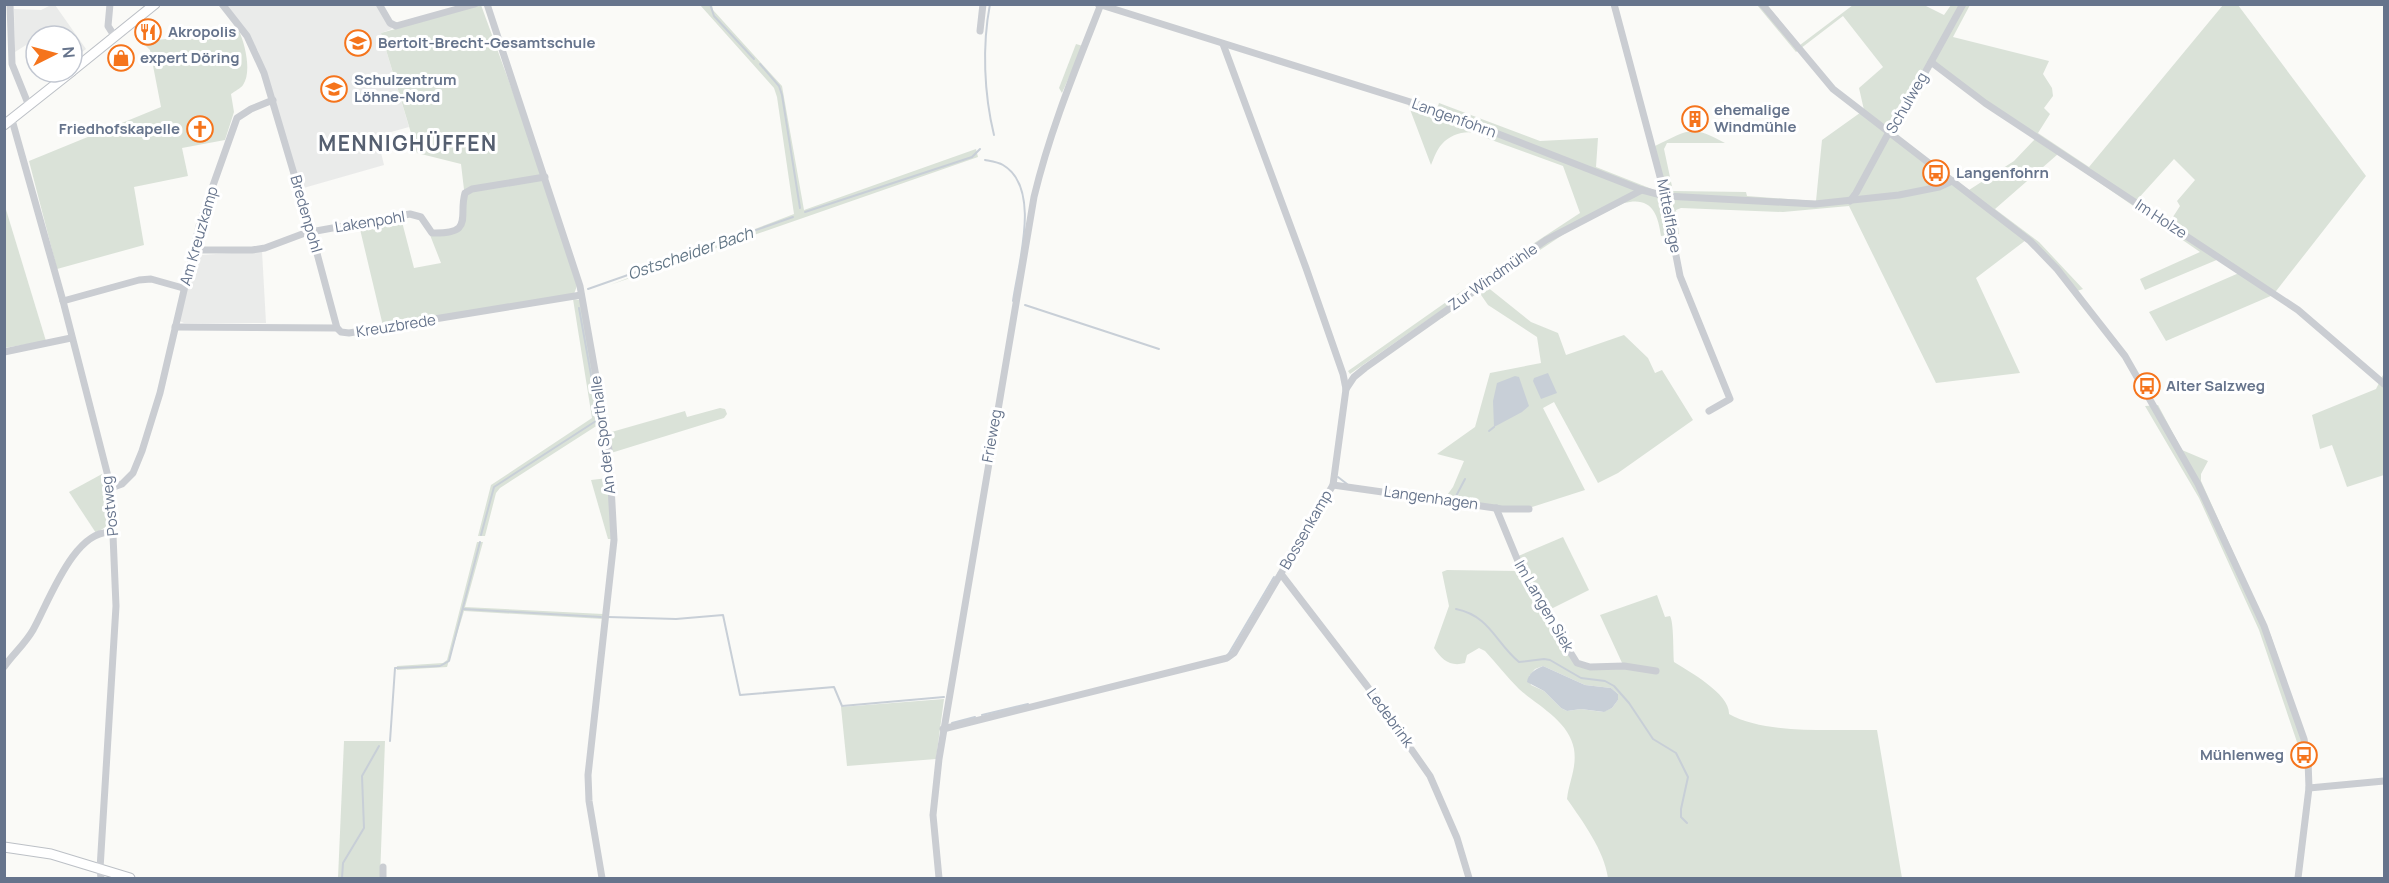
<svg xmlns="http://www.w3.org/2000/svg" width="2389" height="883" font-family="Manrope,sans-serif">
	<rect width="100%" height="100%" fill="#fafaf7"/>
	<g fill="#eaebea">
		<path d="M51 5H55L86 49 72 60V36H36V57L26 45 15 52 14 9 41 10Z"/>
		<path d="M226 5H378L392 29 381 33 409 127 377 136 384 165 300 189 258 51Z"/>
		<path d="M262 251 266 323H184L177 320 194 258 200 255Z"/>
	</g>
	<g fill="#dae2d8" fill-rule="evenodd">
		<path d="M481 5 522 117 577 286 574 294 383 326 359 225 401 218 414 268 441 263 430 235 458 230 465 198 461 164 417 153 381 33Z"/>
		<path d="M700 5H712L713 10 782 86 804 210 976 149 978 157 610 285 794 214 777 97 774 88Z"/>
		<path d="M1757 5H1767L1800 45 1853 5H1924L1944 15 1951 5H1970L1953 37 2049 61 2043 74 2052 88 2053 96 2044 108 2050 114 2038 133 2089 167 2223 5H2238L2366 176 2273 295 2166 341 2149 312 2239 273 2219 259 2145 290 2140 279 2200 252 2058 154 1995 209 2039 242 2083 289 2077 291 2026 240 1976 278 2020 373 1936 383 1849 206 1783 212 1681 208 1676 210 1679 234 1661 236C1658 213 1651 196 1624 203L1570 230 1486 286 1531 322 1558 333 1566 355 1624 335 1648 358 1655 373 1662 370 1693 420 1618 473 1598 483 1554 402 1543 408 1585 490 1529 508H1511L1445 498 1453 487 1464 461 1437 454 1475 427 1490 373 1541 363 1537 337 1488 305 1479 292 1442 318 1439 312 1350 374 1348 371 1469 286 1580 213 1563 166 1486 138C1473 128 1453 132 1442 144 1437 149 1434 158 1431 165L1408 104 1436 112 1439 103 1540 141 1598 138 1596 167 1657 191 1666 192 1655 146C1688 130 1691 124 1725 143H1667L1664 149 1673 191 1746 192 1747 196 1816 201 1822 140 1864 110 1859 88 1883 67 1843 16 1796 52ZM1931 66 2035 139 2014 161 1969 190 1894 134ZM2174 159 2195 180 2177 201 2180 206 2169 223 2136 201Z"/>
		<path d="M239 31C245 44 252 72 243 85 241 88 235 91 231 94L234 112 225 140 182 148 188 176 134 187 144 245 57 269 29 161 161 107 150 50 144 44 148 41Z"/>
		<path d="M1076 44 1083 46 1062 93 1059 88Z"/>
		<path d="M4 203 46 341 4 348Z"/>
		<path d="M573 299 580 300 601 423 500 488 496 493 485 536H478L491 485 592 418Z"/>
		<path d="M2384 373V475L2347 487 2332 445 2320 449 2312 415 2376 389Z"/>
		<path d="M2158 405 2182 450 2208 461 2201 474V481L2271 636 2309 748H2299L2259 630 2199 498 2145 406Z"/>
		<path d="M720 408 725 409 727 414 724 418 611 453 608 433 685 411 687 417Z"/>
		<path d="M102 474 106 486 109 525 96 533 69 492Z"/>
		<path d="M608 478 611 539H608L591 480Z"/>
		<path d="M1563 537 1589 590 1547 611 1516 557Z"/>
		<path d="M477 542H483L465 607 603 614V619L464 611 447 667 397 670V666L443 663 447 660Z"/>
		<path d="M1447 570 1517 571C1526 588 1566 657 1581 663 1594 668 1609 665 1623 665L1600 615 1657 595 1665 617 1670 616C1674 623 1673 652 1674 662 1690 672 1730 694 1729 714 1766 735 1834 729 1877 730L1902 878H1608C1604 850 1583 822 1567 799 1569 781 1577 768 1574 749 1569 721 1538 706 1519 689 1507 677 1496 663 1485 651L1479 648 1467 655 1465 663C1450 667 1442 660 1434 648L1449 606 1442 572ZM1543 666 1585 685 1611 688 1618 694V700L1612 708 1603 712 1581 709 1567 711 1561 708 1544 691 1531 685 1529 676 1535 669Z"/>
		<path d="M944 699 936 759 847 766 841 707Z"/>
		<path d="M344 741H385L380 878H338Z"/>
	</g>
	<g fill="#c8cfd7">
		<path d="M1548 373 1557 393 1541 399 1533 381 1534 378Z"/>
		<path d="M1515 376 1519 377 1529 406 1522 412 1494 427 1493 401 1497 383Z"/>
		<path d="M1543 666 1585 685 1611 688 1618 694V700L1612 708 1604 712 1581 709 1567 711 1561 708 1544 691 1527 682C1528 673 1536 669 1543 666Z"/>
	</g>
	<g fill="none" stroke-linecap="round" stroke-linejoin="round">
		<g stroke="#c8cfd7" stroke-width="2">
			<path d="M710 4 714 16 754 59"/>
			<path d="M990 4C982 46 984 94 994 135"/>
			<path d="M760 64 779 86 782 95 800 208"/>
			<path d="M985 160C990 161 998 162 1003 165 1042 188 1018 264 1013 301"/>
			<path d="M805 212 972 157 980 149"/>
			<path d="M588 289 793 217"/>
			<path d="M1025 305 1159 349"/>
			<path d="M1489 431 1494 427"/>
			<path d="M1338 477 1347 484"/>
			<path d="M1455 498 1465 479"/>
			<path d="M481 535 494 487 599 419 579 308"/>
			<path d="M1283 561 1290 550"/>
			<path d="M463 609 601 617"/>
			<path d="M1456 609C1490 616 1495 642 1519 662L1544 659 1550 660 1581 678 1605 681 1614 686 1629 703 1653 739 1676 753 1688 777 1681 809V817L1687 823"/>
			<path d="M608 617 676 619 723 615 740 695 834 687 842 706 944 697"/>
			<path d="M1228 655 1274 577"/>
			<path d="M982 715 1028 704"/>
			<path d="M952 723 975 717"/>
			<path d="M390 741 395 668 440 666 449 661 480 542"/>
			<path d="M342 878 343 863 364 828 362 776 379 746"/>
		</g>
		<g stroke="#bcc0c6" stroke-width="11">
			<g id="secondary">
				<path d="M72 71 155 4"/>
				<path d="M4 125 71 72"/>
				<path d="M4 847 51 854 130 878"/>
			</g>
		</g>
		<g stroke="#cacdd2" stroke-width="7">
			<path d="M10 4 12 64 29 106"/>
			<path d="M110 4 108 26 115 37"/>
			<path d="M222 4 247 36 264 73 311 231 337 328"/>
			<path d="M379 4 390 23 396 26 475 4"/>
			<path d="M487 4 580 286 609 450 614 540 588 775 589 801 602 878"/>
			<path d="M1098 4 1439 111 1642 190 1665 196 1815 204 1899 195 1939 187 1952 181"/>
			<path d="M1614 4 1662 184 1680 276 1730 399 1709 411"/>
			<path d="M1762 4 1833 89 2030 241 2057 269 2125 356 2198 484 2264 626 2304 739 2308 760 2309 788 2298 878"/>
			<path d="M980 31 983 4"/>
			<path d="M1931 62 1985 103 2298 310 2384 384"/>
			<path d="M12 120 63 301 111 488 116 606 100 869 101 878"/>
			<path d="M1850 201 1856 193 1889 132 1895 127 1963 4"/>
			<path d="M193 250H252L265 248 305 233 410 214 421 217 432 233C475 234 458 217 465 193L472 189 545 177"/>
			<path d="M63 301 139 280 151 279 183 288"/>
			<path d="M175 327 337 328 341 332 349 333 581 295"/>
			<path d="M4 352 71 338"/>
			<path d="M1346 389 1354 377 1365 368 1546 240 1642 190"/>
			<path d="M1333 485 1502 509H1529"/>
			<path d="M111 488 122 484 133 473 142 451 160 393 200 222 237 118 251 109 273 100"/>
			<path d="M1496 508 1527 583 1577 663 1590 667 1624 666 1656 671"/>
			<path d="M1281 574 1367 686 1430 776 1457 838 1469 878"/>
			<path d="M4 667C13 654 25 644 33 630 48 604 75 526 113 533"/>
			<path d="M943 729 1227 658 1234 653 1333 485 1346 389 1343 374 1306 268 1223 44"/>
			<path d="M2309 788 2384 781"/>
			<path d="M383 878V867"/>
			<path d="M939 878 933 815 939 759 1034 197C1050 130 1076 68 1101 4"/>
		</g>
		<use href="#secondary" stroke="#fff" stroke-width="9"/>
	</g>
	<defs>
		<g id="restaurant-ring" transform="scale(1.35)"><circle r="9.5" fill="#fff" stroke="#f5741c" stroke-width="1.5"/><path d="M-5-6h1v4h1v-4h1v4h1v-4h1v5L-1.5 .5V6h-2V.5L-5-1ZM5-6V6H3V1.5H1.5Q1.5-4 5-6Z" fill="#f5741c"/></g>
		<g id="school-ring" transform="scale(1.35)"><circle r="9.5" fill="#fff" stroke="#f5741c" stroke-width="1.5"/><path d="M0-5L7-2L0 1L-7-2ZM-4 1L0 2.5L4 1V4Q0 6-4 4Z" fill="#f5741c"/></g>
		<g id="shop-ring" transform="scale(1.35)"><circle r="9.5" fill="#fff" stroke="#f5741c" stroke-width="1.5"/><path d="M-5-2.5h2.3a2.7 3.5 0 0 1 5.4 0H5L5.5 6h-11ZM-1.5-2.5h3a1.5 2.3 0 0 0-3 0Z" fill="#f5741c"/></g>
		<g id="building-ring" transform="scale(1.35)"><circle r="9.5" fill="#fff" stroke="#f5741c" stroke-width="1.5"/><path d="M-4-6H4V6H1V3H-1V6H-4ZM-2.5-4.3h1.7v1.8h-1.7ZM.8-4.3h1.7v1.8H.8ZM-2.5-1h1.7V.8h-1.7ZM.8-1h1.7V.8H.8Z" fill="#f5741c"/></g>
		<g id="church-ring" transform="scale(1.35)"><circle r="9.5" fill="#fff" stroke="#f5741c" stroke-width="1.5"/><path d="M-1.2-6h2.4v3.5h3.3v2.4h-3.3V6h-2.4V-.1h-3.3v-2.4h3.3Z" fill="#f5741c"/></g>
		<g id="bus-ring" transform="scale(1.35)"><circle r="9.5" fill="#fff" stroke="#f5741c" stroke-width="1.5"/><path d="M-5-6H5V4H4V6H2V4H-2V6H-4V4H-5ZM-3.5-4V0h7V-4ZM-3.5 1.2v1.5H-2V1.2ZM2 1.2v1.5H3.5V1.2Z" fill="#f5741c"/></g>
	</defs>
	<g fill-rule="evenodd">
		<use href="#restaurant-ring" x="148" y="32"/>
		<use href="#school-ring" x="358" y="43"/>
		<use href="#shop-ring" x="121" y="58"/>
		<use href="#school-ring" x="334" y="89"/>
		<use href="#building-ring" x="1695" y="119"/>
		<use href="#church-ring" x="200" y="129"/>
		<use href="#bus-ring" x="1936" y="173"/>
		<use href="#bus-ring" x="2147" y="386"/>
		<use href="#bus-ring" x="2304" y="755"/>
	</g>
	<g text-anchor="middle" stroke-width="6" stroke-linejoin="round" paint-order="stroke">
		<g font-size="15" font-weight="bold" fill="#66748c" stroke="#fff" text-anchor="start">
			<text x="168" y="37">Akropolis</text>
			<text x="378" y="48">Bertolt-Brecht-Gesamtschule</text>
			<text x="140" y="63">expert Döring</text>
			<text x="354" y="85">Schulzentrum<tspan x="354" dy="17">Löhne-Nord</tspan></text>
			<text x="1714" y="115">ehemalige<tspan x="1714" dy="17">Windmühle</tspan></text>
			<text x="180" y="134" text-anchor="end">Friedhofskapelle</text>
			<text x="1956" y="178">Langenfohrn</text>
			<text x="2166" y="391">Alter Salzweg</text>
			<text x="2284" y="760" text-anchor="end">Mühlenweg</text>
		</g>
		<g font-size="15" fill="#66748c" stroke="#fff">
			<text transform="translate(1907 103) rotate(-60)" y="5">Schulweg</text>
			<text transform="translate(1454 118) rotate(20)" y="5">Langenfohrn</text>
			<text transform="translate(306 214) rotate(74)" y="5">Bredenpohl</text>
			<text transform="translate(1669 216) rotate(79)" y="5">Mittelflage</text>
			<text transform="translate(2161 219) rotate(33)" y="5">Im Holze</text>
			<text transform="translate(370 222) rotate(-9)" y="5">Lakenpohl</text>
			<text transform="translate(199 236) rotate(-74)" y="5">Am Kreuzkamp</text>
			<text transform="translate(1493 277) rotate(-35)" y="5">Zur Windmühle</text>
			<text transform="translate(396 326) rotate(-9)" y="5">Kreuzbrede</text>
			<text transform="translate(603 435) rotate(-97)" y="5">An der Sporthalle</text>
			<text transform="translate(992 436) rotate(-80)" y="5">Frieweg</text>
			<text transform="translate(1431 498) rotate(8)" y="5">Langenhagen</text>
			<text transform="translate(110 506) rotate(-96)" y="5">Postweg</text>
			<text transform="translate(1306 530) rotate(-60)" y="5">Bossenkamp</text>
			<text transform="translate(1544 606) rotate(60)" y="5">Im Langen Siek</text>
			<text transform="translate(1390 718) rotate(54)" y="5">Ledebrink</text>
		</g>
		<g font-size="16" font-style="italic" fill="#627686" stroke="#fff">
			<text transform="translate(690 253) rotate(-19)" y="6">Ostscheider Bach</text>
		</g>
		<g font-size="21" font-weight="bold" letter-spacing="1.5" fill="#555f70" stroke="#fff">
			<text x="408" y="151">MENNIGHÜFFEN</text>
		</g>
	</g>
	<rect width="2389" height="883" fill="none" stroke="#66748c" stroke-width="12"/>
	<g transform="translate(54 54) rotate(84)"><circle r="28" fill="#ffffff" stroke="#c2c7d1" stroke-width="1.5"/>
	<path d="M0-4.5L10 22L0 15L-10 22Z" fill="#f5741c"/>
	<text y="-9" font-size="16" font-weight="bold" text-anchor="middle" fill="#66748c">N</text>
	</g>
</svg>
